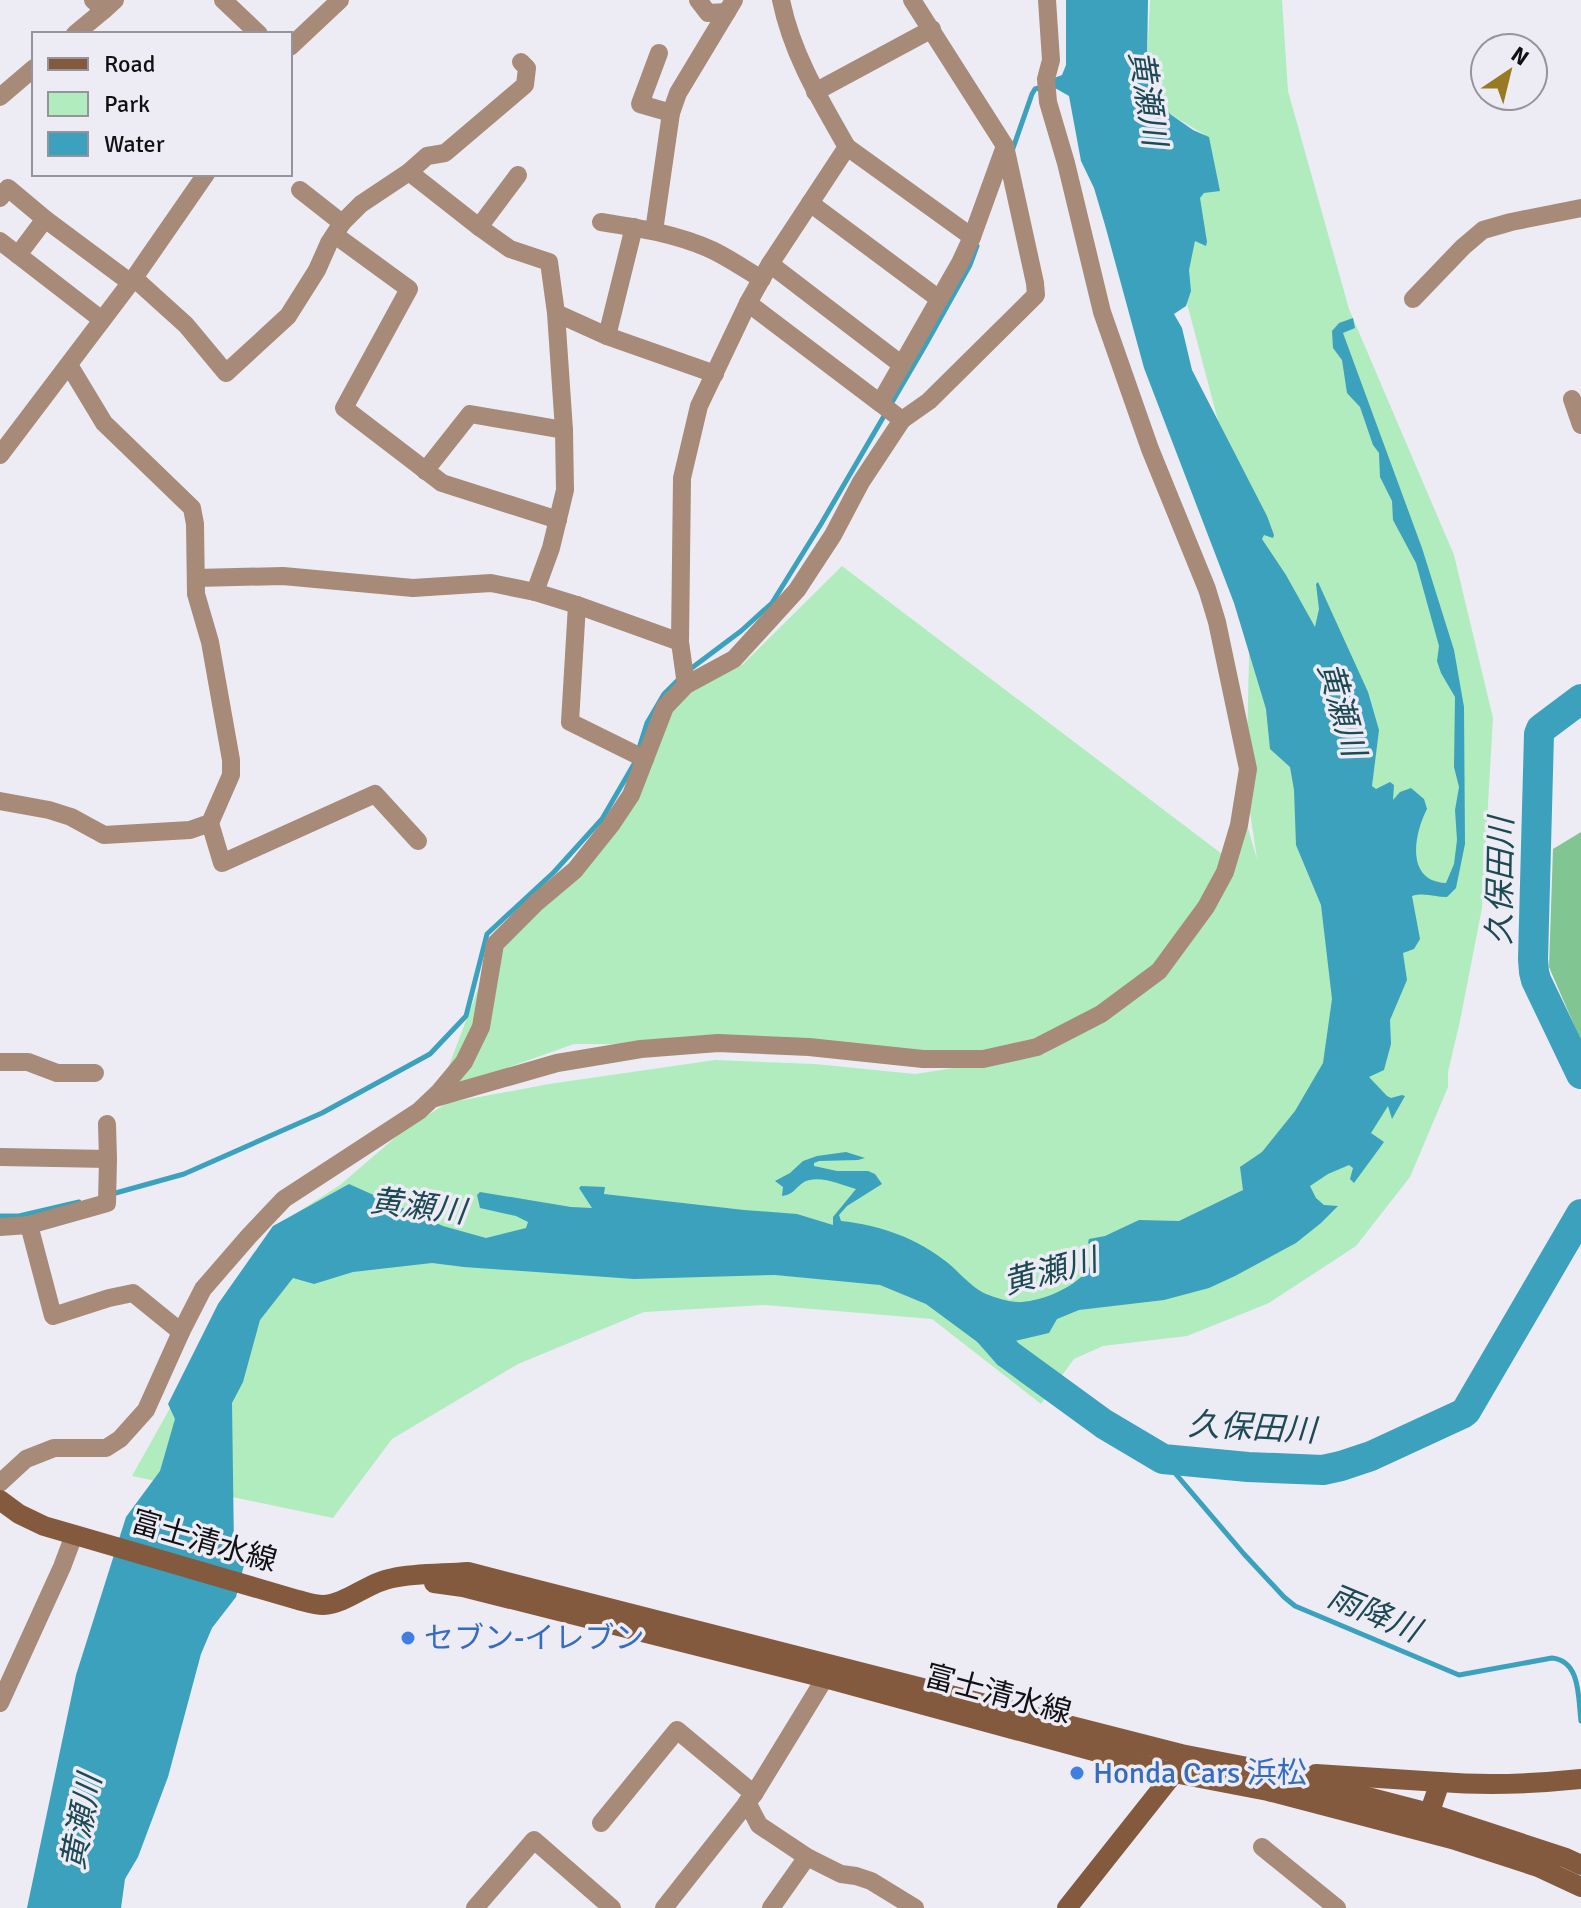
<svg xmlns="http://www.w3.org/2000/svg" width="1581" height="1908" font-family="Signika,'Noto Sans JP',sans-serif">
	<rect width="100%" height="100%" fill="#edecf5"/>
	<path fill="#b0ecbe" d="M1150 0H1282L1288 91 1349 309 1454 555 1493 718 1482 908 1460 1021 1448 1072V1087L1410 1177 1356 1246 1269 1303 1187 1336 1103 1346 1074 1359 1041 1404 932 1319 765 1305 644 1312 518 1364 392 1439 333 1518 132 1476 270 1230 340 1185 404 1130 447 1103 549 1084 715 1060 815 1064 915 1074 1044 1054 1092 1025 944 1059 761 1045 574 1044 439 1092 495 944 618 830 671 700 743 664 842 566 1226 857 1245 818 1257 859 1246 785 1251 576 1217 417 1174 254 1205 135 1170 114 1147 61Z"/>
	<path fill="#81c592" d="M1581 832V1041L1549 967 1553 849Z"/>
	<path fill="#3ba1bd" d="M1066 0H1148L1147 61 1158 91 1170 114 1193 130 1209 137 1220 191 1204 193 1200 198 1207 242 1206 246 1195 241 1189 270 1191 291 1186 306 1174 314 1182 328 1192 370 1267 516 1274 535 1273 538 1264 535 1262 539 1286 575 1315 627 1319 609 1316 584 1318 582 1368 692 1379 730 1372 786 1376 789 1390 782 1394 785 1393 800 1400 792 1411 788 1424 799 1427 809C1414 834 1405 881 1446 883L1454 864 1457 840 1455 810 1459 787 1454 767 1455 697 1441 673 1437 661 1439 646 1416 563 1393 520 1392 501 1380 477 1379 453 1373 445 1360 407 1347 393 1342 360 1333 348 1332 331 1339 323 1353 318 1355 328 1343 333 1422 548 1454 650 1464 707 1465 844 1456 888 1447 897C1435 897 1424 892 1412 896L1420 939 1414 949 1403 953 1407 980 1390 1020 1391 1044 1384 1070 1369 1077 1387 1096 1391 1098 1402 1095 1405 1096 1392 1119 1388 1106 1371 1133 1384 1142 1354 1183 1350 1179 1353 1168 1349 1165 1328 1174 1310 1186 1316 1198 1324 1205 1338 1206 1321 1223 1296 1243 1235 1276 1209 1288 1164 1300 1079 1310 1057 1319 1049 1333 1011 1342 995 1355 926 1304 880 1285 775 1275 634 1279 464 1267 432 1263 353 1272 314 1284 293 1278 260 1320 243 1382 232 1403 234 1548 244 1565 236 1597 212 1628 201 1654 168 1777 138 1857 125 1879 121 1908H27L76 1675 126 1517 160 1471 175 1419 168 1404 218 1304 273 1226 349 1184 443 1226 486 1238 526 1228 528 1222 516 1216 480 1208 477 1195 480 1192 571 1207 592 1208 579 1188 581 1186 605 1187 604 1194 744 1210 797 1214 833 1225V1217L856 1189C842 1185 818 1174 804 1182 795 1188 793 1195 782 1196L783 1187 775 1181 790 1173 803 1161 817 1156 846 1152 865 1158 858 1160 819 1161 814 1163V1166L837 1171H868L875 1174 882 1184 847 1206 839 1215 841 1221C880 1225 917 1238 948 1263 960 1273 972 1288 986 1294 996 1298 1012 1303 1022 1302 1049 1300 1096 1279 1096 1248L1088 1243 1089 1239 1105 1236 1139 1220 1179 1221 1243 1190 1240 1167 1262 1152 1295 1111 1323 1063 1332 999 1321 905 1296 845 1294 790 1290 767 1270 749 1266 709 1234 603 1144 368 1105 225 1094 188 1081 161 1069 96 1055 88 1054 78 1062 75 1066 65Z"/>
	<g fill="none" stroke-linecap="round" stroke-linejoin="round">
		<g stroke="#3ba1bd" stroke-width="5">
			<path d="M1012 151 1032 94 1035 89 1043 87"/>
			<path d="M689 670 741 631 772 603 821 524 926 344 970 265 977 246"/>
			<path d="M112 1194 184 1174 322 1113 430 1054 466 1016 487 934 554 872 602 819 634 764 647 723 664 694 679 679"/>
			<path d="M0 1216H19L79 1202"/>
			<path d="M1163 1459 1244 1554 1284 1597 1295 1606 1459 1675 1552 1658C1581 1661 1578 1698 1581 1721"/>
		</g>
		<g stroke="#3ba1bd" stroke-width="30">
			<path d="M1581 699 1541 729 1539 734 1533 959 1534 972 1536 980 1581 1074"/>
			<path d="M978 1320 1008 1354 1104 1424 1163 1459 1248 1467 1323 1470 1341 1466 1371 1456 1462 1414 1466 1411 1581 1214"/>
		</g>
		<g stroke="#a78a77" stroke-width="18">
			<path d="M93 0 104 10 115 0"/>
			<path d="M223 0 259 34"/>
			<path d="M698 0 708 13 727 12"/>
			<path d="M75 34 104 10"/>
			<path d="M290 47 340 0"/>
			<path d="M659 53 640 104 671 113"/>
			<path d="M815 92 932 29"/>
			<path d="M0 97 34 68"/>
			<path d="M847 147 972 237"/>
			<path d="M409 172 479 227 518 175"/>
			<path d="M300 190 342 223"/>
			<path d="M0 198 8 188 45 219"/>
			<path d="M810 203 939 299"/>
			<path d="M601 222C639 228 677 234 712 250 729 258 746 270 762 279"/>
			<path d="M479 227 510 249 549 262 556 313"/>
			<path d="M654 231 671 113 678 93 734 0"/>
			<path d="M335 235 409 289 344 408 442 483 558 520"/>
			<path d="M0 241 102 320"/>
			<path d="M18 255 45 219 131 283"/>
			<path d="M770 264 902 365"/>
			<path d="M134 278 186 325 226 373 288 316 317 270 329 243 342 223 361 204 409 172 427 156 445 153 525 85 527 68 521 62"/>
			<path d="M1413 299 1463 247 1483 230 1511 222 1581 208"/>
			<path d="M748 303 880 403 960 263 972 237 1005 146 912 0"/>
			<path d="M607 336 634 227"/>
			<path d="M1572 399 1581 425"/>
			<path d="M902 420 929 401 1036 295 1035 283 1005 146"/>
			<path d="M0 455 134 278 206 174"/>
			<path d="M425 471 470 414 564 430"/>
			<path d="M196 578 283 576 413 588 491 583 535 592 577 605 680 642"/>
			<path d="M535 592 551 548 565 490 564 430 556 313 607 336 715 374"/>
			<path d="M577 605 570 722 645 759"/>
			<path d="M686 685 734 659 797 590 833 535 861 482 902 420 880 403"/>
			<path d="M0 801 49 810 71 817 104 835 190 830 210 823 231 775V760L210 642 196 594 195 524 192 508 104 423 69 365"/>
			<path d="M210 823 222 863 375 794 418 841"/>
			<path d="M0 1062H28L57 1073H95"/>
			<path d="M435 1098 557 1063 641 1049 718 1043 809 1047 923 1059H983L1037 1047 1101 1014 1159 971 1206 907 1225 872 1239 825 1248 769 1217 622 1207 589 1150 449 1102 312 1066 163 1048 102 1046 79 1051 60 1047 0"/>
			<path d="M0 1157 108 1159 107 1124"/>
			<path d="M29 1225 53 1316 109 1298 133 1293 181 1332"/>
			<path d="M0 1227 29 1225 107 1203 108 1159"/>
			<path d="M0 1483 26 1459 54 1448H106L120 1439 146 1410 181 1332 203 1289 249 1236 284 1199 419 1111 439 1092 464 1062 481 1027 495 944 537 902 575 870 611 825 631 795 665 707 686 685 680 642 682 478 699 406 748 303 770 264 847 147C820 100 792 54 781 0"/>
			<path d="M0 1703 62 1567 74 1535"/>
			<path d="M747 1802 759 1825 807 1857 841 1874 856 1876 871 1881 915 1908"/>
			<path d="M601 1823 677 1730 754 1794"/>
			<path d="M1262 1847 1337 1908"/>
			<path d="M475 1908 534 1840 612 1908"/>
			<path d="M664 1908 754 1794 825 1678"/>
			<path d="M771 1908 807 1857"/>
		</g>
		<g stroke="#845a3e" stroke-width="20">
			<path d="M0 1500 19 1514 44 1526 298 1600C306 1602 315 1605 323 1605 347 1604 368 1582 393 1578 417 1573 443 1574 468 1572L1181 1754 1268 1771 1429 1813 1566 1858 1581 1865"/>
			<path d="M434 1583 463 1587 825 1678 1174 1773 1268 1791 1452 1839 1538 1867 1581 1887"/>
			<path d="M1316 1774 1440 1782"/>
			<path d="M1426 1823 1440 1782C1488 1786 1533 1784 1581 1779"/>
			<path d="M1067 1908 1174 1773 1178 1762"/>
		</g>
	</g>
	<g fill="#3f7fe0" stroke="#edecf5" stroke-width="3">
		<circle cx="408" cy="1638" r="8"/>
		<circle cx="1077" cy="1773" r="8"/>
	</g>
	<g text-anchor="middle" stroke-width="7" stroke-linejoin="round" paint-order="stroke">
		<g font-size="30" fill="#111114" stroke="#edecf5">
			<text transform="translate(204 1541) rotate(16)" y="10">富士清水線</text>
			<text transform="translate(998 1694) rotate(15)" y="10">富士清水線</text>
		</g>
		<g font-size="30" fill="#366cbe" stroke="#edecf5" text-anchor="start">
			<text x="424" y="1648">セブン-イレブン</text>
			<text x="1093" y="1783">Honda Cars 浜松</text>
		</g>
		<g font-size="32" font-style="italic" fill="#1d4955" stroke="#edecf5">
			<text transform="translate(1148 98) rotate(81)" y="11">黄瀬川</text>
			<text transform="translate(1342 709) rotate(74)" y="11">黄瀬川</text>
			<text transform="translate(1500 881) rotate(-89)" y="11">久保田川</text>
			<text transform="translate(418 1206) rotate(7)" y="11">黄瀬川</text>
			<text transform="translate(1050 1271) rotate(-15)" y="11">黄瀬川</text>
			<text transform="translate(1252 1427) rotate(3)" y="11">久保田川</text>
			<text transform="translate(1374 1613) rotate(23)" y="11">雨降川</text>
			<text transform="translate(81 1822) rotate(-79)" y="11">黄瀬川</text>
		</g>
	</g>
	<rect x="32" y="32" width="260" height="144" fill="#edecf5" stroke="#95949b" stroke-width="2"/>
	<rect x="48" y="58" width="40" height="12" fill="#845a3e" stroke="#95949b" stroke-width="2"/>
	<text x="104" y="72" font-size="24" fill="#111114">Road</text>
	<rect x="48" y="92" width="40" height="24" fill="#b0ecbe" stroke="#95949b" stroke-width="2"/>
	<text x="104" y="112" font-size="24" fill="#111114">Park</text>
	<rect x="48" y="132" width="40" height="24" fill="#3ba1bd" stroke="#95949b" stroke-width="2"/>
	<text x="104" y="152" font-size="24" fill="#111114">Water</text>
	<g transform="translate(1509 72) rotate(35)"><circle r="38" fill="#edecf5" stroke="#95949b" stroke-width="2"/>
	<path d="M0-6L14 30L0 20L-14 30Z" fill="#987a23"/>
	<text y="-12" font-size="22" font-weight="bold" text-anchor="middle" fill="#111114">N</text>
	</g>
</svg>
